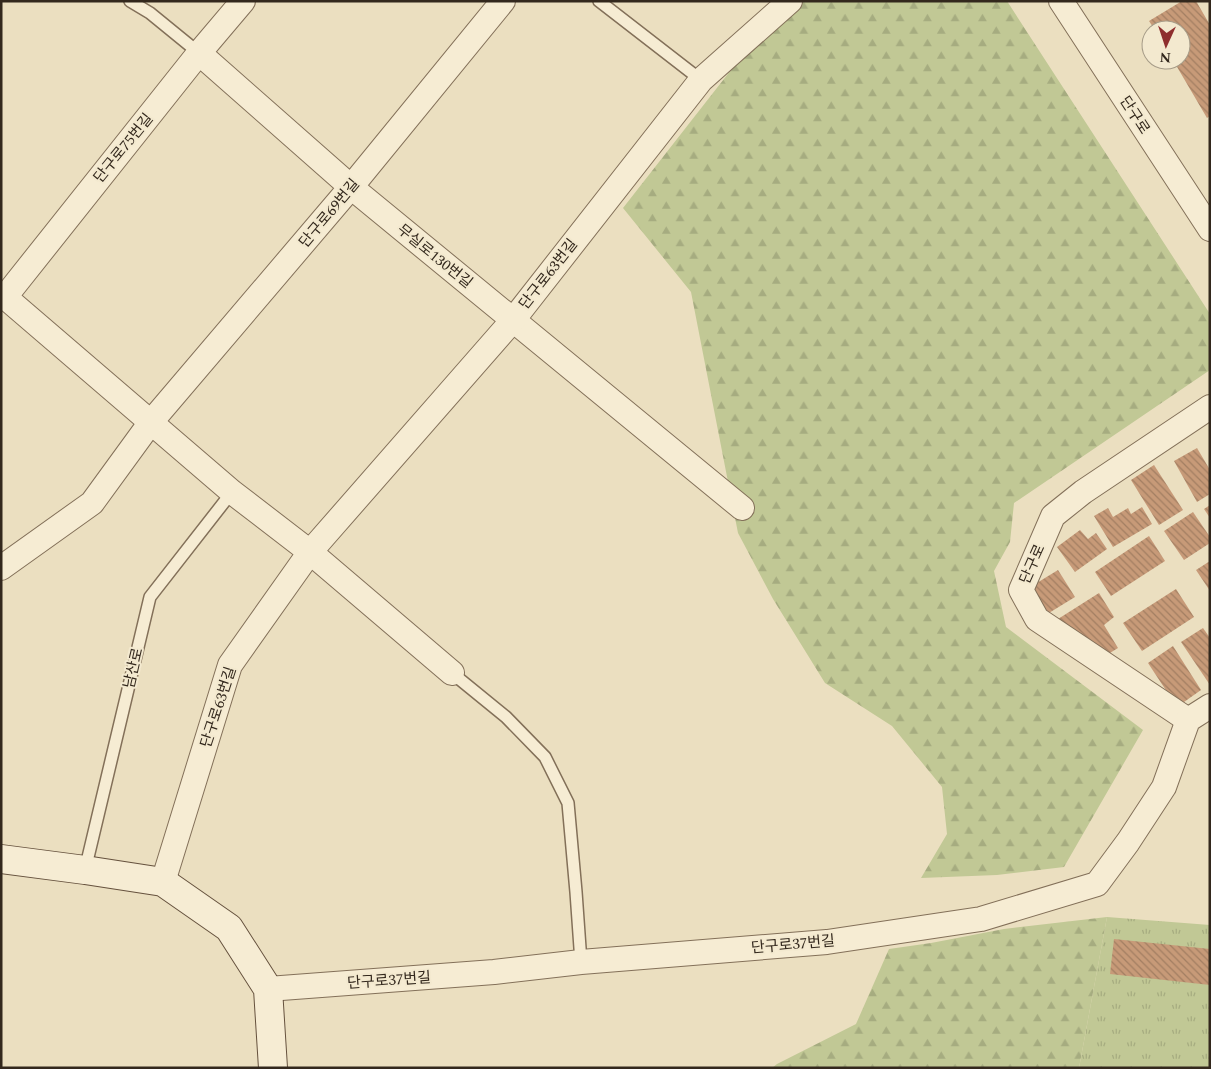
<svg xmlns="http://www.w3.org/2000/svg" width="1211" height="1069" font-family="Spectral,'Noto Sans KR',serif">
	<defs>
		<pattern id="grass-tufts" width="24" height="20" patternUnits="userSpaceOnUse" patternTransform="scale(1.25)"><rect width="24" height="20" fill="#c1c895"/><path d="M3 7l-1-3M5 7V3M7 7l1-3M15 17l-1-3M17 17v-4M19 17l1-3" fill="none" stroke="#a6ac80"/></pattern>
		<pattern id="forest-firs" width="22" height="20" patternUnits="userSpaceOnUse" patternTransform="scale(1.25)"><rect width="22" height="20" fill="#c1c895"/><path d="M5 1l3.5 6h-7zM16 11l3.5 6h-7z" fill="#a6ac80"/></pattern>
		<pattern id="building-back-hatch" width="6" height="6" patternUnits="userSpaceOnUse" patternTransform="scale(1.25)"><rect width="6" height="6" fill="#c79a78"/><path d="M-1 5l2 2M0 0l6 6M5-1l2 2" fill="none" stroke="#a27e62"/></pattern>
	</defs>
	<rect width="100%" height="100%" fill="#ebdfc0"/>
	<path fill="url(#grass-tufts)" d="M1107 917 1210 925V1068H1079Z"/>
	<g fill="url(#forest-firs)">
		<path d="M799 1H1007L1210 314V370L1014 503 1010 542 994 571 1006 627 1143 730 1064 867 997 875 921 878 947 834 942 787 892 726 825 683 773 599 738 533 691 292 623 208 770 20Z"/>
		<path d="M1107 917 1079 1068H772L777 1064 856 1024 889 949 931 943 1004 929Z"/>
	</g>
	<g fill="url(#building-back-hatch)">
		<path d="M1182 1H1196L1210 25V116L1207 118 1173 60H1181V30H1155L1149 21Z"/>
		<path d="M1197 448 1210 470V494L1197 502 1174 461Z"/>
		<path d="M1154 465 1183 510 1159 525 1131 480Z"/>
		<path d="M1210 505V518L1204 509Z"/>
		<path d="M1142 507 1152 524 1113 547 1094 516 1108 508 1113 517 1128 508 1131 514Z"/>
		<path d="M1193 512 1210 537V543L1184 560 1164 531Z"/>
		<path d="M1080 530 1088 539 1096 533 1107 549 1075 572 1057 547Z"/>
		<path d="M1149 536 1165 561 1111 596 1095 572Z"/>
		<path d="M1210 561V591L1196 570Z"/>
		<path d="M1058 570 1075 597 1044 616 1027 589Z"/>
		<path d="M1176 589 1194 617 1142 651 1123 623Z"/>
		<path d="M1099 593 1114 617 1104 625 1118 648 1105 656 1058 619Z"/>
		<path d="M1203 628 1210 638V685L1181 642Z"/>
		<path d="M1173 646 1201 690 1177 707 1148 663Z"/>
		<path d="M1114 939 1210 949V985L1110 974Z"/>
	</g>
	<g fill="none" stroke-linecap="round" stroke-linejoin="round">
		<g stroke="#837059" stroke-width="14">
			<g id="lane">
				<path d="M130 1 150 13 199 53"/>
				<path d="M599 1 701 80"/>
				<path d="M452 673 506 717 545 757 568 803 576 892 581 962"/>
				<path d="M85 870 150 597 232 492"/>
			</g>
		</g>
		<g stroke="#837059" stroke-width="26">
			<g id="street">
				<path d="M1061 1 1210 229"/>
				<path d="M199 53 351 187 742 508"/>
				<path d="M5 297 232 492 310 552 452 673"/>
				<path d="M1 298 5 297 199 53 243 1"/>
				<path d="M1 568 92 503 151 422 351 187 503 1"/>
				<path d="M1188 720 1037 619 1021 590 1053 516 1083 492 1210 407"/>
				<path d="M163 882 230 665 310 552 513 320 701 80 790 1"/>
				<path d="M268 989 494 972 581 962 827 942 981 919 1097 884 1128 842 1164 787 1188 720 1210 706"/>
			</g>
		</g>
		<g stroke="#65513d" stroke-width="30">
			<path id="secondary" d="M1 859 85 870 163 882 229 928 268 989 273 1068"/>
		</g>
		<use href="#lane" stroke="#f6ecd3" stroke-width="11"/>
		<use href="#street" stroke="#f6ecd3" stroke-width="24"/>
		<use href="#secondary" stroke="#f6ecd3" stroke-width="28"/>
	</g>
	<g text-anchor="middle" stroke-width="4" stroke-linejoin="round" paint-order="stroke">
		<g font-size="15" fill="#33281d" stroke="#f3e9cf">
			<text transform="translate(1135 115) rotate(57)" y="5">단구로</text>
			<text transform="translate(123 148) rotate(-51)" y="5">단구로75번길</text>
			<text transform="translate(329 213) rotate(-50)" y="5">단구로69번길</text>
			<text transform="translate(435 256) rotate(39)" y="5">무실로130번길</text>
			<text transform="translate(548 274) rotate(-52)" y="5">단구로63번길</text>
			<text transform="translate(1032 564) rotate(-66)" y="5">단구로</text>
			<text transform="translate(133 668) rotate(-77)" y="5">남산로</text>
			<text transform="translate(218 707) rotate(-72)" y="5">단구로63번길</text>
			<text transform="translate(793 944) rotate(-5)" y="5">단구로37번길</text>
			<text transform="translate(389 980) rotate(-4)" y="5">단구로37번길</text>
		</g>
	</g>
	<rect width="1211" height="1069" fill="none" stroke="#33281d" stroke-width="5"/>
	<g transform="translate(1166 45) rotate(183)"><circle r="24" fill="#f3e9cf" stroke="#a69c88"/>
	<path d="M0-4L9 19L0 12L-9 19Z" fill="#8e2e2d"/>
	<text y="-8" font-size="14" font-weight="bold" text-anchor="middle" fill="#33281d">N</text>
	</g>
</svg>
